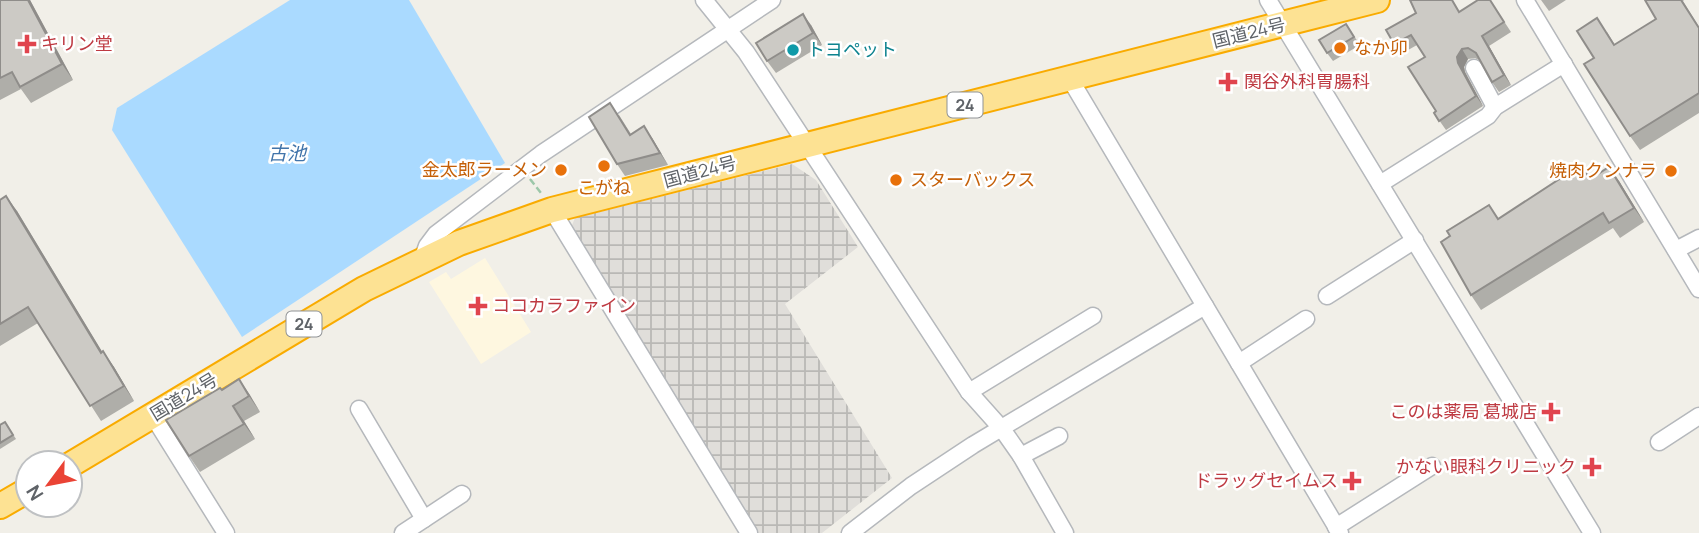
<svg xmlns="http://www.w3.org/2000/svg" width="1699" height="533" font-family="Manrope,'Noto Sans JP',sans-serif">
	<defs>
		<pattern id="industrial-grid" width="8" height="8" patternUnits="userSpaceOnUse" patternTransform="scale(1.75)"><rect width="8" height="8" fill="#e0deda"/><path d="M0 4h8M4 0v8" fill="none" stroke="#b9b8b5"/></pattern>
	</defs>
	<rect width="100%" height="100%" fill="#f1efe8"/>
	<path fill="#fef7e0" d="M485 258 531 332 481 364 429 282 446 272 451 279Z"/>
	<path fill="url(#industrial-grid)" d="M792 164 816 180 858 247 785 304 892 478 822 533H755L570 230 575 218Z"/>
	<path fill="#aadaff" d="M290 0H409L505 163 242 337 112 130 117 108Z"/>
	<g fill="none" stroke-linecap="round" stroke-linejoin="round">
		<g stroke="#b5b8bc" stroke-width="19">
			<g id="minor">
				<path d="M704 0 746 52 969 392 1002 429 1021 456 1065 533"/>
				<path d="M1268 0 1592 533"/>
				<path d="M1525 0 1699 289"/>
				<path d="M1474 68 1495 107"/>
				<path d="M1070 79 1340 533"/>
				<path d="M1380 184 1488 116 1495 107 1564 64"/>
				<path d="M552 210 749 533"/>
				<path d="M1676 250 1699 238"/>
				<path d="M422 260 427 246 436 234 541 154 772 0"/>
				<path d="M1327 296 1415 240"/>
				<path d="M1239 363 1306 319"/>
				<path d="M969 392 1093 316"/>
				<path d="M359 409 424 519"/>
				<path d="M153 416 226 533"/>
				<path d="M1659 442 1699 416"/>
				<path d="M1021 456 1059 436"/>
				<path d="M1336 527 1432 466"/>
				<path d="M403 533 462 494"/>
				<path d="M850 533 911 486 973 445 1205 306"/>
			</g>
		</g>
		<g stroke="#f9ab00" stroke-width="28">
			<g id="highway">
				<path d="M70 465 364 289 459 243 552 210 1377 0"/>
				<path d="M0 506 28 490"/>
			</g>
		</g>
		<path stroke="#9cc7a9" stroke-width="2.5" stroke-dasharray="7 3.5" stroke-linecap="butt" d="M530 179 541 193"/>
		<use href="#minor" stroke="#fff" stroke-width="16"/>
		<use href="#highway" stroke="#fde293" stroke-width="24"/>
	</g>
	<g fill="#afaea9">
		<path d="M0 0H30L73 80 31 103 21 89 0 100Z"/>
		<path d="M1490 0 1511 32 1489 46 1511 85 1499 92 1492 82 1481 61 1475 58 1468 59 1464 67 1465 72 1483 106 1446 130 1434 113 1436 111 1425 57 1417 45 1401 54 1394 44 1416 13 1460 12Z"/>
		<path d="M1541 0H1566L1549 11Z"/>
		<path d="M1645 0H1684L1683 1 1699 27V113L1640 150 1630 136 1594 58 1607 32 1615 45 1656 19Z"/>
		<path d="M1346 24 1360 45 1333 61 1327 53Z"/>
		<path d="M811 25 822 45 776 73 767 61Z"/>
		<path d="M619 115 631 134 652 138 668 165 625 176 617 164Z"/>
		<path d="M1590 178 1619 181 1644 222 1620 238 1613 228 1481 310 1471 295 1450 236 1499 219Z"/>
		<path d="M0 200 17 211 102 352 114 367 134 401 101 421 38 323 0 346Z"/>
		<path d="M239 379 260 412 244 421 255 439 200 472 189 456 222 390Z"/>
		<path d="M5 422 16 439 0 449V425Z"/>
	</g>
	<g fill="#8f8d8a">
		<path d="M28 0H30L73 80 62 64Z"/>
		<path d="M803 14 811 25 822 45 813 33Z"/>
		<path d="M1482 36 1489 46 1511 85 1504 75Z"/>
		<path d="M1462 49 1468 59 1464 67 1465 72 1483 106 1476 96 1458 63 1457 57Z"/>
		<path d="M644 126 652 138 668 165 660 153Z"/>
		<path d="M1609 167 1619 181 1644 222 1634 208Z"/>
		<path d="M6 196 17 211 112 368 101 353Z"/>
		<path d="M103 351 114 367 134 401 124 386Z"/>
		<path d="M239 379 250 395 260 412 249 396Z"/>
		<path d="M233 406 244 421 255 439 244 424Z"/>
	</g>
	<g fill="#cccac5" stroke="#8f8d8a" stroke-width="2">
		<path d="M0 0H28L62 64 20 87 12 72 0 78Z"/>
		<path d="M1410 0H1452L1459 12 1478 0H1490L1504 22 1482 36 1504 75 1492 82 1476 53 1468 48 1462 49 1457 57 1458 63 1476 96 1439 121 1434 113 1436 111 1408 67 1425 57 1411 35 1394 44 1386 30 1416 13Z"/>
		<path d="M1645 0H1681L1699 28V93L1630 136 1584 64 1594 58 1577 31 1597 18 1614 45 1656 19Z"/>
		<path d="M803 14 813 33 767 61 756 43Z"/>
		<path d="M1346 24 1354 37 1327 53 1319 40Z"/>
		<path d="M610 103 630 135 644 126 660 153 617 164 589 117Z"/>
		<path d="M1581 165 1590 179 1609 167 1634 208 1609 223 1603 213 1471 295 1441 242 1450 236 1447 231 1489 205 1498 219Z"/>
		<path d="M6 196 101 353 103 351 124 386 90 406 28 307 0 324V200Z"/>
		<path d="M239 379 249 396 233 406 244 424 189 456 166 420 220 388 222 390Z"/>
		<path d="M5 422 13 435 0 443V425Z"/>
	</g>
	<g fill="#e0444e" stroke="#fff" stroke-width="2.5">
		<path d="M23.5 33.5h7v7h7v7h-7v7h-7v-7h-7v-7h7z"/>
		<path d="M1224.5 71.5h7v7h7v7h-7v7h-7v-7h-7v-7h7z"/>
		<path d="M474.5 295.5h7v7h7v7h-7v7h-7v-7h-7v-7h7z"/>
		<path d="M1547.5 401.5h7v7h7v7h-7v7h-7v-7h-7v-7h7z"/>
		<path d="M1588.5 456.5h7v7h7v7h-7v7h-7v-7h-7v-7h7z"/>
		<path d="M1348.5 470.5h7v7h7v7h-7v7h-7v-7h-7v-7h7z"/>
	</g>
	<g fill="#e8710a" stroke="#fff" stroke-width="2.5">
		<circle cx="1340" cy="48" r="7"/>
		<circle cx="604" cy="166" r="7"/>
		<circle cx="561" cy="170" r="7"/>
		<circle cx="1671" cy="171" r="7"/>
		<circle cx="896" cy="180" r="7"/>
	</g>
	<circle fill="#0f9aa8" stroke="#fff" stroke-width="2.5" cx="793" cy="50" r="7"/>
	<g text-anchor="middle" stroke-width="5" stroke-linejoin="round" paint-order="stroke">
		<g fill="#fff" stroke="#8f9295" stroke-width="2">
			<rect x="947.5" y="92.5" width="35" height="25" rx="5"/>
			<rect x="286.5" y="311.5" width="35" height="25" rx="5"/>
		</g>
		<g font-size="16" font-weight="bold" fill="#5f6368">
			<text x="965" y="111">24</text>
			<text x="304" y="330">24</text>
		</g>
		<g font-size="18" fill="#5f6368" stroke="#fff">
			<text transform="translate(1249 33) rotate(-14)" y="6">国道24号</text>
			<text transform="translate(700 172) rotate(-15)" y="6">国道24号</text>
			<text transform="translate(184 397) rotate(-31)" y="6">国道24号</text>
		</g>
		<g font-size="18" fill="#be3a42" stroke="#fff" text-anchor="start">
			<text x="41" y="50">キリン堂</text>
			<text x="1244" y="88">関谷外科胃腸科</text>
			<text x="492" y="312">ココカラファイン</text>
			<text x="1537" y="418" text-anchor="end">このは薬局 葛城店</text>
			<text x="1576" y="473" text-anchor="end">かない眼科クリニック</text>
			<text x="1338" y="487" text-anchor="end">ドラッグセイムス</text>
		</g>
		<g font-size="18" fill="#c56008" stroke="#fff" text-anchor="start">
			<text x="1354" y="54">なか卯</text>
			<text x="547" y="176" text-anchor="end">金太郎ラーメン</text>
			<text x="1657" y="177" text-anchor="end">焼肉クンナラ</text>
			<text x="910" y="186">スターバックス</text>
			<text x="604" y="194" text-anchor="middle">こがね</text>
		</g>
		<g font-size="18" fill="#0d838f" stroke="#fff" text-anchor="start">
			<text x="807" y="56">トヨペット</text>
		</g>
		<g font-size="19" font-style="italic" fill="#4174aa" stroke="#fff">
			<text x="287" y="160">古池</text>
		</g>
	</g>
	<g transform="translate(49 484) rotate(238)"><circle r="33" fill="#ffffff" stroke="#bfc1c3" stroke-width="2"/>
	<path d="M0-5L12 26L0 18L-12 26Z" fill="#ea4335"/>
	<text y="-10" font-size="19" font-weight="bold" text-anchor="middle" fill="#5f6368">N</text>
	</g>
</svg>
